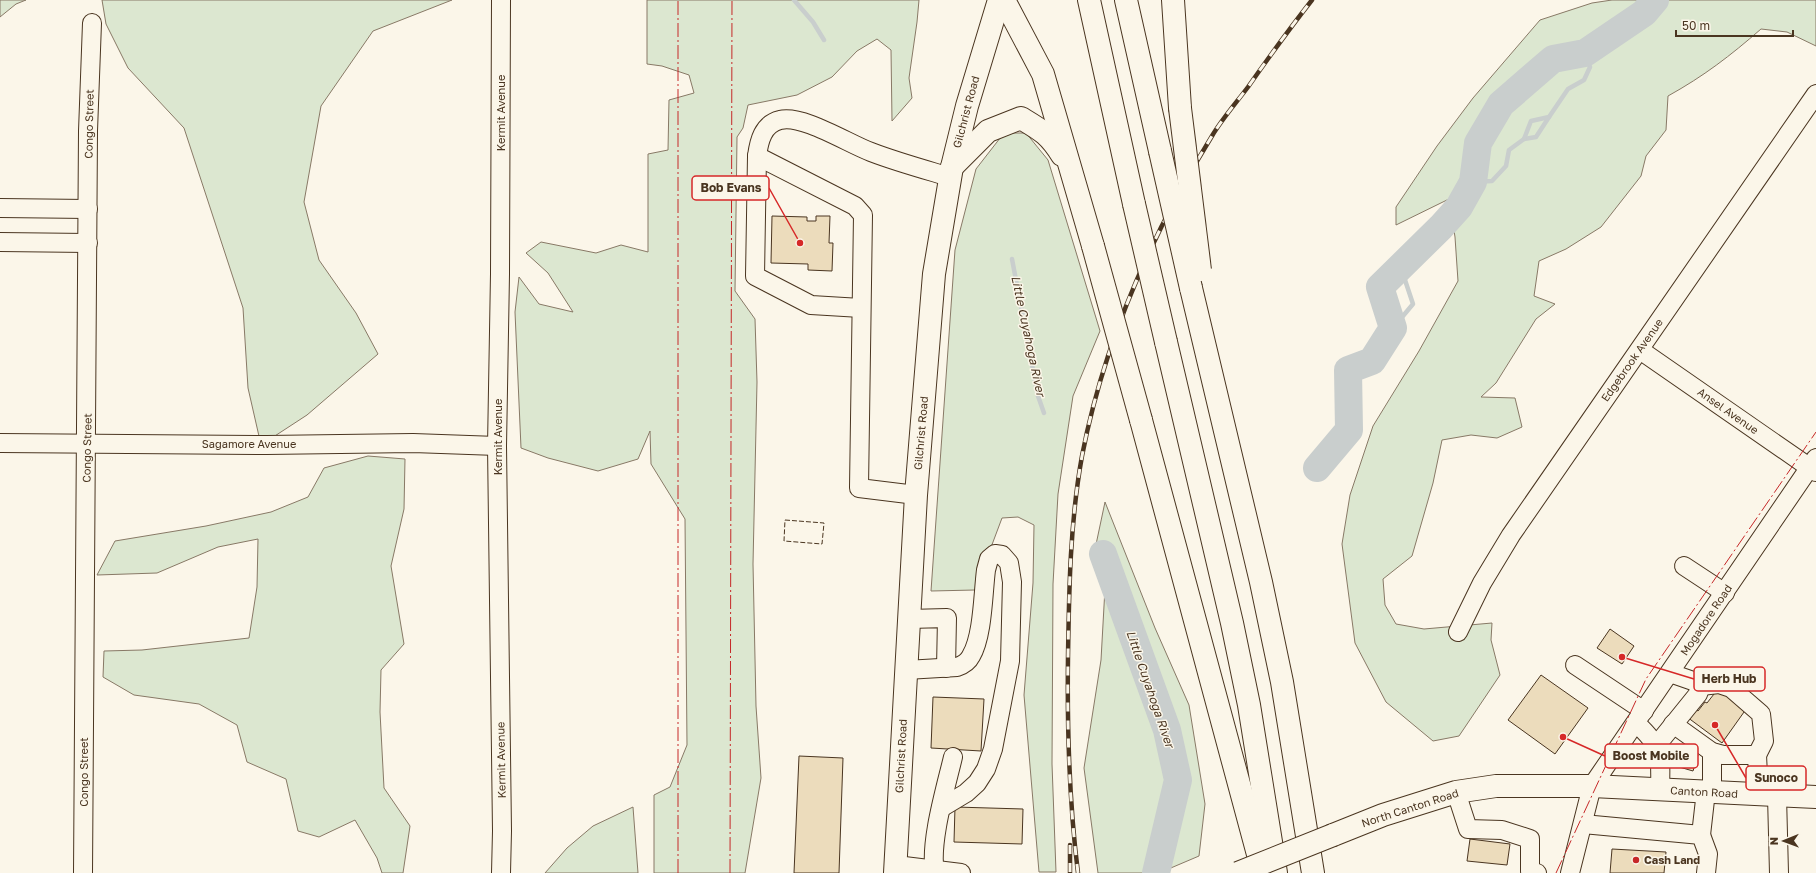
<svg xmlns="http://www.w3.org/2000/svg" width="1816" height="873" font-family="'Golos Text',sans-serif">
	<rect width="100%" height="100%" fill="#fbf6e9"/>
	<g fill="#dce7d0" stroke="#887966">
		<path d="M0 0H26L16 4 0 17Z"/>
		<path d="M102 0H452L373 31 321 106 304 202 319 260 356 313 378 354 307 415 261 445 248 388 243 308 184 128 128 68 106 24Z"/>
		<path d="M647 0H919L917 22 909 78 912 98 892 121 891 50 877 39 857 51 832 77 797 95 748 105 743 128 737 137 735 291 755 319 757 382 753 564 756 706 761 778 745 873H654V795L670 787 687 745 685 519 651 464 650 431 638 459 598 471 548 458 521 448 515 312 519 277 539 304 573 312 548 273 526 253 541 242 596 253 621 245 648 252V154L668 150 669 100 694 93 689 75 662 66 647 64Z"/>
		<path d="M1612 0H1816V46L1787 32 1761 29C1730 56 1704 76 1668 96L1666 130 1646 156 1641 176 1601 227 1566 249 1539 261 1534 296 1555 304 1536 319 1496 383 1481 397 1515 398 1522 427 1497 438 1471 435 1442 440 1433 483 1412 556 1383 579 1385 605 1396 624 1424 629 1492 623 1491 640 1500 675 1459 736 1433 741 1386 702 1355 643 1342 544 1350 495 1373 426 1419 351 1458 281 1455 237 1449 199 1396 225V207L1437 146 1473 98 1540 20 1592 3Z"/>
		<path d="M1004 133H1026L1048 160 1100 331 1073 396 1058 494 1053 584 1052 764 1056 872H1039L1024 695 1033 583 1034 525 1018 517 1002 518 975 590 931 591 955 250 976 169Z"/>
		<path d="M368 456 405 459 404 509 391 566 404 644 381 670 380 712 384 788 410 826 403 873H382L377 858 355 820 319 837 298 831 286 779 247 762 237 725 199 704 134 695 103 677 104 651 142 650 249 638 257 587 258 539 218 547 157 573 97 575 115 541 206 526 271 512 308 497 324 468Z"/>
		<path d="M1105 502 1155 628 1189 705 1205 804 1199 856 1159 873H1098L1084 768 1101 660 1105 588 1094 554Z"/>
		<path d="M633 807 638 873H545L567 848 593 826Z"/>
	</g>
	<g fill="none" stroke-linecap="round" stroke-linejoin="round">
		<g stroke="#c9cecd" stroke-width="4.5">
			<path d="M794 0 813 22 824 40"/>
			<path d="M1524 139 1536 137 1549 117"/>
			<path d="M1473 182 1492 181 1506 166 1509 150 1524 139 1531 121 1549 117 1568 89 1584 80 1590 67 1585 53"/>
			<path d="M1012 259 1038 396 1044 413"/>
			<path d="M1393 328 1413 304 1401 268"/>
			<path d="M1103 554 1104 559"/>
		</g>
		<g stroke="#c9cecd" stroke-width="28">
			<path d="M1317 468 1349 430 1348 370 1372 361 1393 328 1380 287 1441 227 1459 207 1473 182 1478 143 1501 104 1553 59 1585 53 1644 13 1655 0"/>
			<path d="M1103 554 1167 730 1178 780 1156 873"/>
		</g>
	</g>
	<g fill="#ecdcbc" stroke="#4a3520">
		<path d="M772 216 807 217V221H816V216H830L829 243H833L832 271 808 270V264L771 263Z"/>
		<path d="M1610 629 1634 646 1622 664 1597 648Z"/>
		<path d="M1541 675 1588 708 1555 754 1508 720Z"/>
		<path d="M1721 685 1749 705 1722 743 1687 717 1694 708 1698 711 1705 702 1707 703Z"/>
		<path d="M933 697 984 699 981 751 931 748Z"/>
		<path d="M1673 748 1698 755 1693 771 1669 764Z"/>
		<path d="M799 756 843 758 839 873H794Z"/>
		<path d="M955 807 1023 809 1022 844 954 842Z"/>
		<path d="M1470 839 1510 844 1507 865 1467 861Z"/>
		<path d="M1612 849 1666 852 1664 873H1610Z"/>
	</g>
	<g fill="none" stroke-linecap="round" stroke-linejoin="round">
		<g stroke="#4a3520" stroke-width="20">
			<g id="minor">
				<path d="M757 156 855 206 863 215 859 488 916 495"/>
				<path d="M0 208 88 209"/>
				<path d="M0 242 88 243"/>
				<path d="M861 308 811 305 755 276 757 156C759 141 763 124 780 120 802 114 849 144 871 152 897 162 923 169 950 177"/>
				<path d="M1640 350 1816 472"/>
				<path d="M0 443 267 445 413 443 497 446"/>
				<path d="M1684 566 1725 593"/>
				<path d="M909 619 947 618 946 668"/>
				<path d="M1458 632 1482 583 1511 535 1816 94"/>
				<path d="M1575 665 1644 711"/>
				<path d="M906 670 957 667C963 665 968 662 971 656 983 636 983 593 986 570L989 559 995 554 1002 555 1009 563 1012 582 1010 661 993 749 986 769 977 783 966 793 941 808"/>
				<path d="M1701 686 1719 684 1731 688 1761 714 1764 741 1757 755"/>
				<path d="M1636 723C1662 747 1661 754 1660 789"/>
				<path d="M1673 724 1712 752 1723 755H1757L1759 795"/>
				<path d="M1656 746 1698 694 1701 686 1693 681 1670 673"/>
				<path d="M1712 752V791"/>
				<path d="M1456 792 1468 829 1502 830 1530 839V871L1537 873"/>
				<path d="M1777 796 1779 873"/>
				<path d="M1583 824 1701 835 1708 854 1706 873"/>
				<path d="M1701 835 1706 791"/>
				<path d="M896 865 961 873"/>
				<path d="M83 873 88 131 92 23"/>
				<path d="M501 873 502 831 497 446 500 274 501 0"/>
				<path d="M935 873C929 843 946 787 953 757"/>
				<path d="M1570 873 1592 786 1816 458"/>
			</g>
		</g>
		<g stroke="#4a3520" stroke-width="24">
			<g id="major">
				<path d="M1333 835 1383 815 1456 792 1496 786H1592L1816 797"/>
				<path d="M895 873 916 495 934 274 952 167 967 106 999 0"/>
			</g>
		</g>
		<g stroke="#4a3520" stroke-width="24">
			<g id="highway">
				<path d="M1004 0 1043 74 1093 246"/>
				<path d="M1089 0 1134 204"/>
				<path d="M1126 0 1160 151"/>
				<path d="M1173 0 1180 108"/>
				<path d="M952 167 988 131 1021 118C1041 130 1049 134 1062 155"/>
				<path d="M1191 288 1261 582 1282 682 1313 873"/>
				<path d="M1166 342 1232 623 1249 705 1276 873"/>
				<path d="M1141 420 1263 873"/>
			</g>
		</g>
		<use href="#minor" stroke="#fbf6e9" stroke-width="18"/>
		<use href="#major" stroke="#fbf6e9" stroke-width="22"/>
		<use href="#highway" stroke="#fbf6e9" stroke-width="22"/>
		<g stroke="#4a3520" stroke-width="4.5">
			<g id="rail">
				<path d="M1070 845V873"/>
				<path d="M1078 873C1069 801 1067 730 1068 657 1069 590 1070 522 1082 456 1104 342 1151 235 1212 136 1222 119 1236 103 1248 87 1269 57 1290 28 1312 0"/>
			</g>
		</g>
		<use href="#rail" stroke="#fbf6e9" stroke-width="3" stroke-dasharray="9" stroke-linecap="butt"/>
		<g stroke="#4a3520" stroke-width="24" stroke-linecap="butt">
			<path id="major-bridge" d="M1238 873 1333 835"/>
		</g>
		<g stroke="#4a3520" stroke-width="24" stroke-linecap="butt">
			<g id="highway-bridge">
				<path d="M1180 108 1200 270"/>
				<path d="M1160 151 1191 288"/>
				<path d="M1134 204 1166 342"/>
				<path d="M1093 246 1141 420"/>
			</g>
		</g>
		<use href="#major-bridge" stroke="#fbf6e9" stroke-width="22"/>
		<use href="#highway-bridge" stroke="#fbf6e9" stroke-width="22"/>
		<path stroke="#4a3520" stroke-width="1" stroke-dasharray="5 2" stroke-linecap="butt" d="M785 520 824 523 822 544 784 541Z"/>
		<g stroke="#c62828" stroke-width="1" stroke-dasharray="14 3 2 3" stroke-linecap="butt">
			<path d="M678 873V0"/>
			<path d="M730 873 732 0"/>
			<path d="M1556 873 1646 679 1816 432"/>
		</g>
	</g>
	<circle fill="#c62828" stroke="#fbf6e9" stroke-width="1.5" cx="1636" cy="860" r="4"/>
	<g text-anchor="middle" stroke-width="3" stroke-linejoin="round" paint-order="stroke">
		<g font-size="11" fill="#4a3520" stroke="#fbf6e9">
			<text transform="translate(966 112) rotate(-75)" y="4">Gilchrist Road</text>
			<text transform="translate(501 113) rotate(-90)" y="4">Kermit Avenue</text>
			<text transform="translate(89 124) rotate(-89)" y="4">Congo Street</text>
			<text transform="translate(1632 360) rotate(-55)" y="4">Edgebrook Avenue</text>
			<text transform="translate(1728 411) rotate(35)" y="4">Ansel Avenue</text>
			<text transform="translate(921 433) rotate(-85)" y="4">Gilchrist Road</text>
			<text transform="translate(498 437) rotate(-90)" y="4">Kermit Avenue</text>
			<text x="249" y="448">Sagamore Avenue</text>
			<text transform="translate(87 448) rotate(-89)" y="4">Congo Street</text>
			<text transform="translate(1706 620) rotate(-56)" y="4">Mogadore Road</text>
			<text transform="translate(901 756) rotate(-87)" y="4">Gilchrist Road</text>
			<text transform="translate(501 760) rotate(-91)" y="4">Kermit Avenue</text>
			<text transform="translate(84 772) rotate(-90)" y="4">Congo Street</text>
			<text transform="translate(1704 792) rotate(3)" y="4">Canton Road</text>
			<text transform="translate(1410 808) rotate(-18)" y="4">North Canton Road</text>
		</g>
		<g font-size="11" font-weight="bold" fill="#4a3520" stroke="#fbf6e9" text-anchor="start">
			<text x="1644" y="864">Cash Land</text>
		</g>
		<g font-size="12" font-style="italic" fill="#4a3520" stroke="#fbf6e9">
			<text transform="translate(1028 336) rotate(78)" y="4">Little Cuyahoga River</text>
			<text transform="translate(1150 689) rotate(71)" y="4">Little Cuyahoga River</text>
		</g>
	</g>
	<path fill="none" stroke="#d62828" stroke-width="1.5" d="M800 243L769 188M1622 657L1694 679M1563 737L1605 756M1715 725L1746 778"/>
	<g fill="#d62828" stroke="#fbf6e9" stroke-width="1.5">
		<circle cx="800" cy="243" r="4"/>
		<circle cx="1622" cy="657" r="4"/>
		<circle cx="1563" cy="737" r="4"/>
		<circle cx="1715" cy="725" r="4"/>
	</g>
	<g fill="#fbf6e9" stroke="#d62828" stroke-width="1.5">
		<rect x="692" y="176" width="77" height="24" rx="4"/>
		<rect x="1694" y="667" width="71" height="24" rx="4"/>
		<rect x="1605" y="744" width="93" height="24" rx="4"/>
		<rect x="1746" y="766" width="60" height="24" rx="4"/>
	</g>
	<g font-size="12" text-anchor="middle" font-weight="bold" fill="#4a3520">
		<text x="731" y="192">Bob Evans</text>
		<text x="1729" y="683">Herb Hub</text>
		<text x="1651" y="760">Boost Mobile</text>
		<text x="1776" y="782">Sunoco</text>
	</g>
	<g transform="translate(1784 841) rotate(269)" stroke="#fbf6e9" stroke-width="3" paint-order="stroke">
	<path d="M0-3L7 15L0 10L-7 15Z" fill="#4a3520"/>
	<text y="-6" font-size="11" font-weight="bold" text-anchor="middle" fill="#4a3520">N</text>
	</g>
	<path d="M1676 30v6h117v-6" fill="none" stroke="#4a3520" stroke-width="2"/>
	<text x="1682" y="30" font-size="12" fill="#4a3520" stroke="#fbf6e9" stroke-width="3" paint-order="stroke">50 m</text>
</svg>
